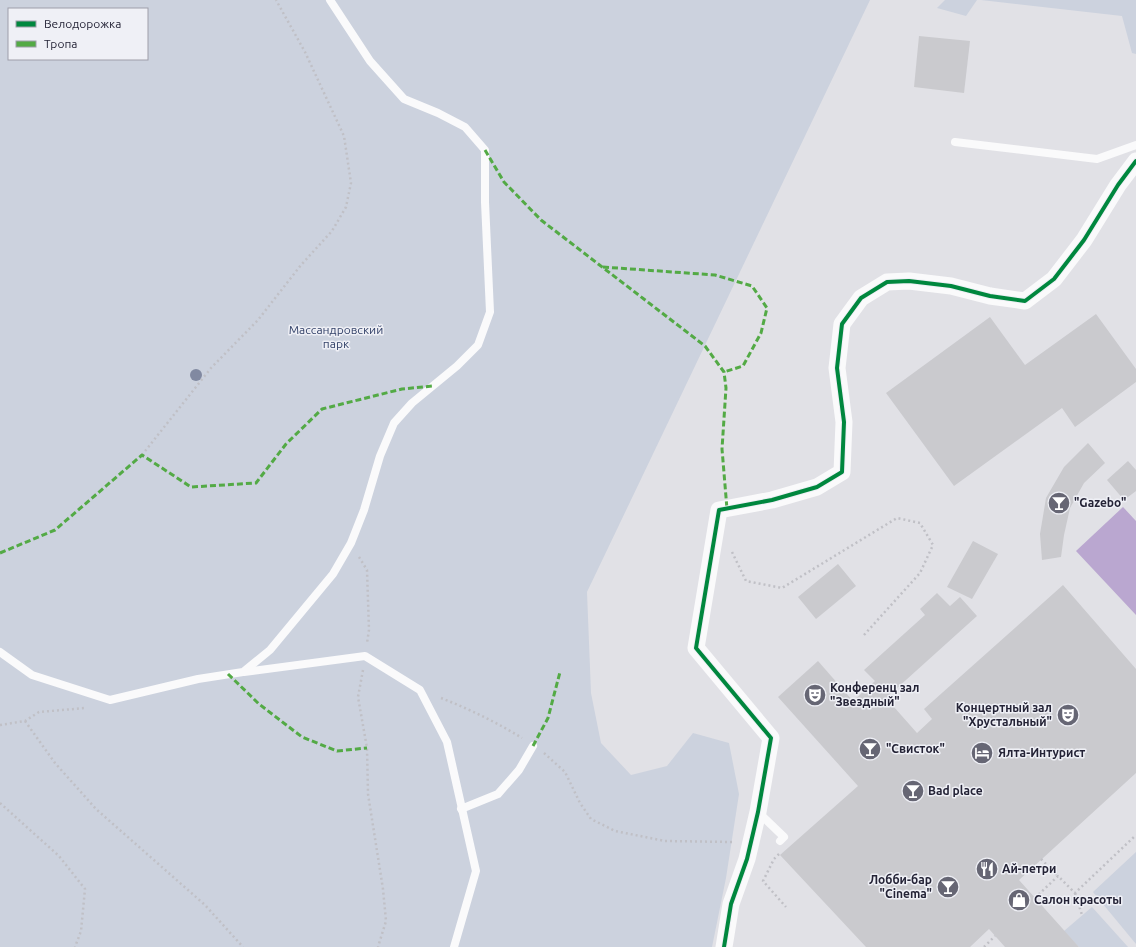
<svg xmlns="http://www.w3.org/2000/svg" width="1136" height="947" font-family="Ubuntu,sans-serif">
	<rect width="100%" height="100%" fill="#e1e1e6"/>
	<g fill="#ccd2de" fill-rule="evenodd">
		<path d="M0 0H870L587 592 591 693 601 743 631 775 667 766 693 733 729 743 739 794 726 878 712 947H0ZM9 9H147V59H9Z"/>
		<path d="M945 0H977L966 16 937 8Z"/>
		<path d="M981 0H1136V54L1132 53 1122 16Z"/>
		<path d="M1136 852V944L1093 892Z"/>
		<path d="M1092 907 1128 947H1079L1064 931Z"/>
	</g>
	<path fill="#baa7d0" d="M1123 507 1136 521V615L1076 551Z"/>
	<g fill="#cacace">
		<path d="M919 36 970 41 964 93 914 87Z"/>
		<path d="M1096 314 1136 369V382L1075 427 1062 408 954 486 886 393 990 317 1025 365Z"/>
		<path d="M1088 443 1105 463 1084 483 1070 508 1064 535 1061 557 1042 560 1040 534 1046 498 1064 467Z"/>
		<path d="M1128 461 1136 470V491L1124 500 1107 480Z"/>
		<path d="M973 541 998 554 972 599 947 587Z"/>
		<path d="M838 564 856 586 816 619 798 597Z"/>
		<path d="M1063 585 1136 669V773L1019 880 1079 947H1005L989 929 970 947H866L780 855 858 786 778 697 818 661 853 701 875 681 864 670 925 615 920 609 937 593 950 606 960 597 977 616 886 698 917 733 932 719 924 709Z"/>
	</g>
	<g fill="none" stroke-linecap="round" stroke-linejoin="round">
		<g stroke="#c0c0c6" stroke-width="2.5" stroke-dasharray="2 3" stroke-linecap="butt">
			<path d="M142 455 211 368 258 320 301 265 332 231 346 207 351 183 344 136 305 52 276 0"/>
			<path d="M732 552 746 581 782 588 897 518 920 523 933 545 920 573 864 635"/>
			<path d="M359 557 367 570 369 630 367 643"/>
			<path d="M363 670 358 697 367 748 368 794 383 889 386 921 378 947"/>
			<path d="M441 698C469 709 496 722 522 738"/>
			<path d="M25 721 55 763 96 809 205 905 243 947"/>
			<path d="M0 725 25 721 39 712 85 708"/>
			<path d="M544 753 565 772 580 803 591 819 615 831 665 841 732 842"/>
			<path d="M0 803 59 856 85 889 81 931 75 947"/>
			<path d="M779 854 774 859 763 881 786 907"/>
			<path d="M1041 859 1058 876"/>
			<path d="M1075 893 1082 915"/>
			<path d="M1035 898 1058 876 1075 893 1136 835"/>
			<path d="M984 947 995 936"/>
		</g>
		<g stroke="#fafafb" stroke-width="8">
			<path d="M955 142 1097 159 1136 145"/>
			<path d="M0 652 32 675 110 700 198 679 243 672 270 650 333 574 351 543 364 510 380 456 394 423 412 403 457 366 478 345 490 312 485 202V150L465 127 438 113 404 99 370 61 330 0"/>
			<path d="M244 672 365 656 420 690 447 742 476 871 454 947"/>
			<path d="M461 809 498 794 519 770 533 746"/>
			<path d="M758 812 784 837 780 841"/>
		</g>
		<path stroke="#fafafb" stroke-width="17" d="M724 947 731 904 747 859 758 812 771 738 696 648 719 510 772 500 817 487 842 472 844 422 837 368 842 324 861 298 887 282 909 281 951 286 990 296 1025 301 1054 279 1084 240 1118 185 1136 161"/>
		<g stroke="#53aa45" stroke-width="3" stroke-dasharray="6 3" stroke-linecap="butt">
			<path d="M485 150 504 182 541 220 705 346 724 372 726 388 722 449 727 509"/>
			<path d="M603 267 715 275 752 286 767 308 761 333 743 366 724 372"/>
			<path d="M0 553 55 530 142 455 191 487 256 483 286 444 322 409 402 389 433 386"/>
			<path d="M228 674 259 704 302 737 337 751 367 748"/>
			<path d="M533 746 548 718 560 672"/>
		</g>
		<g stroke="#eff0f6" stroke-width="6">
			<path id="cycleway" d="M724 947 731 904 747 859 758 812 771 738 696 648 719 510 772 500 817 487 842 472 844 422 837 368 842 324 861 298 887 282 909 281 951 286 990 296 1025 301 1054 279 1084 240 1118 185 1136 161"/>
		</g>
		<use href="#cycleway" stroke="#00873e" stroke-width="4"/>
	</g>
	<circle fill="#8189a1" cx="196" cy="375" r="6"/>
	<defs>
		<g id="bar-disc" transform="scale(1.15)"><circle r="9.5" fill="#666674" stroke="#eff0f6"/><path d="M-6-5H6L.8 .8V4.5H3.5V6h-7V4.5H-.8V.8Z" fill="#fff"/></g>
		<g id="theatre-disc" transform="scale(1.15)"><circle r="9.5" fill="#666674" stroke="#eff0f6"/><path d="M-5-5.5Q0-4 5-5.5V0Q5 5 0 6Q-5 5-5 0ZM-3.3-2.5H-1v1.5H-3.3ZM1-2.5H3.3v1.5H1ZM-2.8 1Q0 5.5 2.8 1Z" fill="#fff"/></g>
		<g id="hotel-disc" transform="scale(1.15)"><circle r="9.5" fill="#666674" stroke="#eff0f6"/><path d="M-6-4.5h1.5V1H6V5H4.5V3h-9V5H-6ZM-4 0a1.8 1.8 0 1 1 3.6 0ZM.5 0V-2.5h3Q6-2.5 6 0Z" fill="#fff"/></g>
		<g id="restaurant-disc" transform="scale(1.15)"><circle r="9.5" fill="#666674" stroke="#eff0f6"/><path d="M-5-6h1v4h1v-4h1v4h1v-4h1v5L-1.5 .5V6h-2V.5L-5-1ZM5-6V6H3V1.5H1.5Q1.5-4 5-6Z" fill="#fff"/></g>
		<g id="shop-disc" transform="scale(1.15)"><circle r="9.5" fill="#666674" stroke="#eff0f6"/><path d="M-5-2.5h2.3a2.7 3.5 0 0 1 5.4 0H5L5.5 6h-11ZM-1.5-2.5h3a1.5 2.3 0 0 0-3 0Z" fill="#fff"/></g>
	</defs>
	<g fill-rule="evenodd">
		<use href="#bar-disc" x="1059" y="503"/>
		<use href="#theatre-disc" x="815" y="695"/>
		<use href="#theatre-disc" x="1068" y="715"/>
		<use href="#bar-disc" x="870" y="749"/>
		<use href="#hotel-disc" x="982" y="753"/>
		<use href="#bar-disc" x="913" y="791"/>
		<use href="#restaurant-disc" x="987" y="869"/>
		<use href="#bar-disc" x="948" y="887"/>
		<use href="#shop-disc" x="1019" y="900"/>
	</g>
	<g text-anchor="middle" stroke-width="3" stroke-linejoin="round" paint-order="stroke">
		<g font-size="12" fill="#324168" stroke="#eff0f6">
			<text x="336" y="334">Массандровский<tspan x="336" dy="14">парк</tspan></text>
		</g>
		<g font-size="12" font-weight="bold" fill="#242336" stroke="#eff0f6" text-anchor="start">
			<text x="1074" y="507">"Gazebo"</text>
			<text x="830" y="692">Конференц зал<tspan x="830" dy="14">"Звездный"</tspan></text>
			<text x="1052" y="712" text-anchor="end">Концертный зал<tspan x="1052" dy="14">"Хрустальный"</tspan></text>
			<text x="886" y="753">"Свисток"</text>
			<text x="998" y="757">Ялта-Интурист</text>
			<text x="928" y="795">Bad place</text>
			<text x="1002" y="873">Ай-петри</text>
			<text x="932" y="884" text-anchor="end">Лобби-бар<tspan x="932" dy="14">"Cinema"</tspan></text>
			<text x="1034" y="904">Салон красоты</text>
		</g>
	</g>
	<rect x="8" y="8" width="140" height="52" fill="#eff0f6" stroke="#9e9ea9"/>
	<rect x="16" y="21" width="20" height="6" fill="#00873e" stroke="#9e9ea9"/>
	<text x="44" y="28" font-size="12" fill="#242336">Велодорожка</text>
	<rect x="16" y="41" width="20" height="6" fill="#53aa45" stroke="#9e9ea9"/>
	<text x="44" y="48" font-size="12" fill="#242336">Тропа</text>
</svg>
